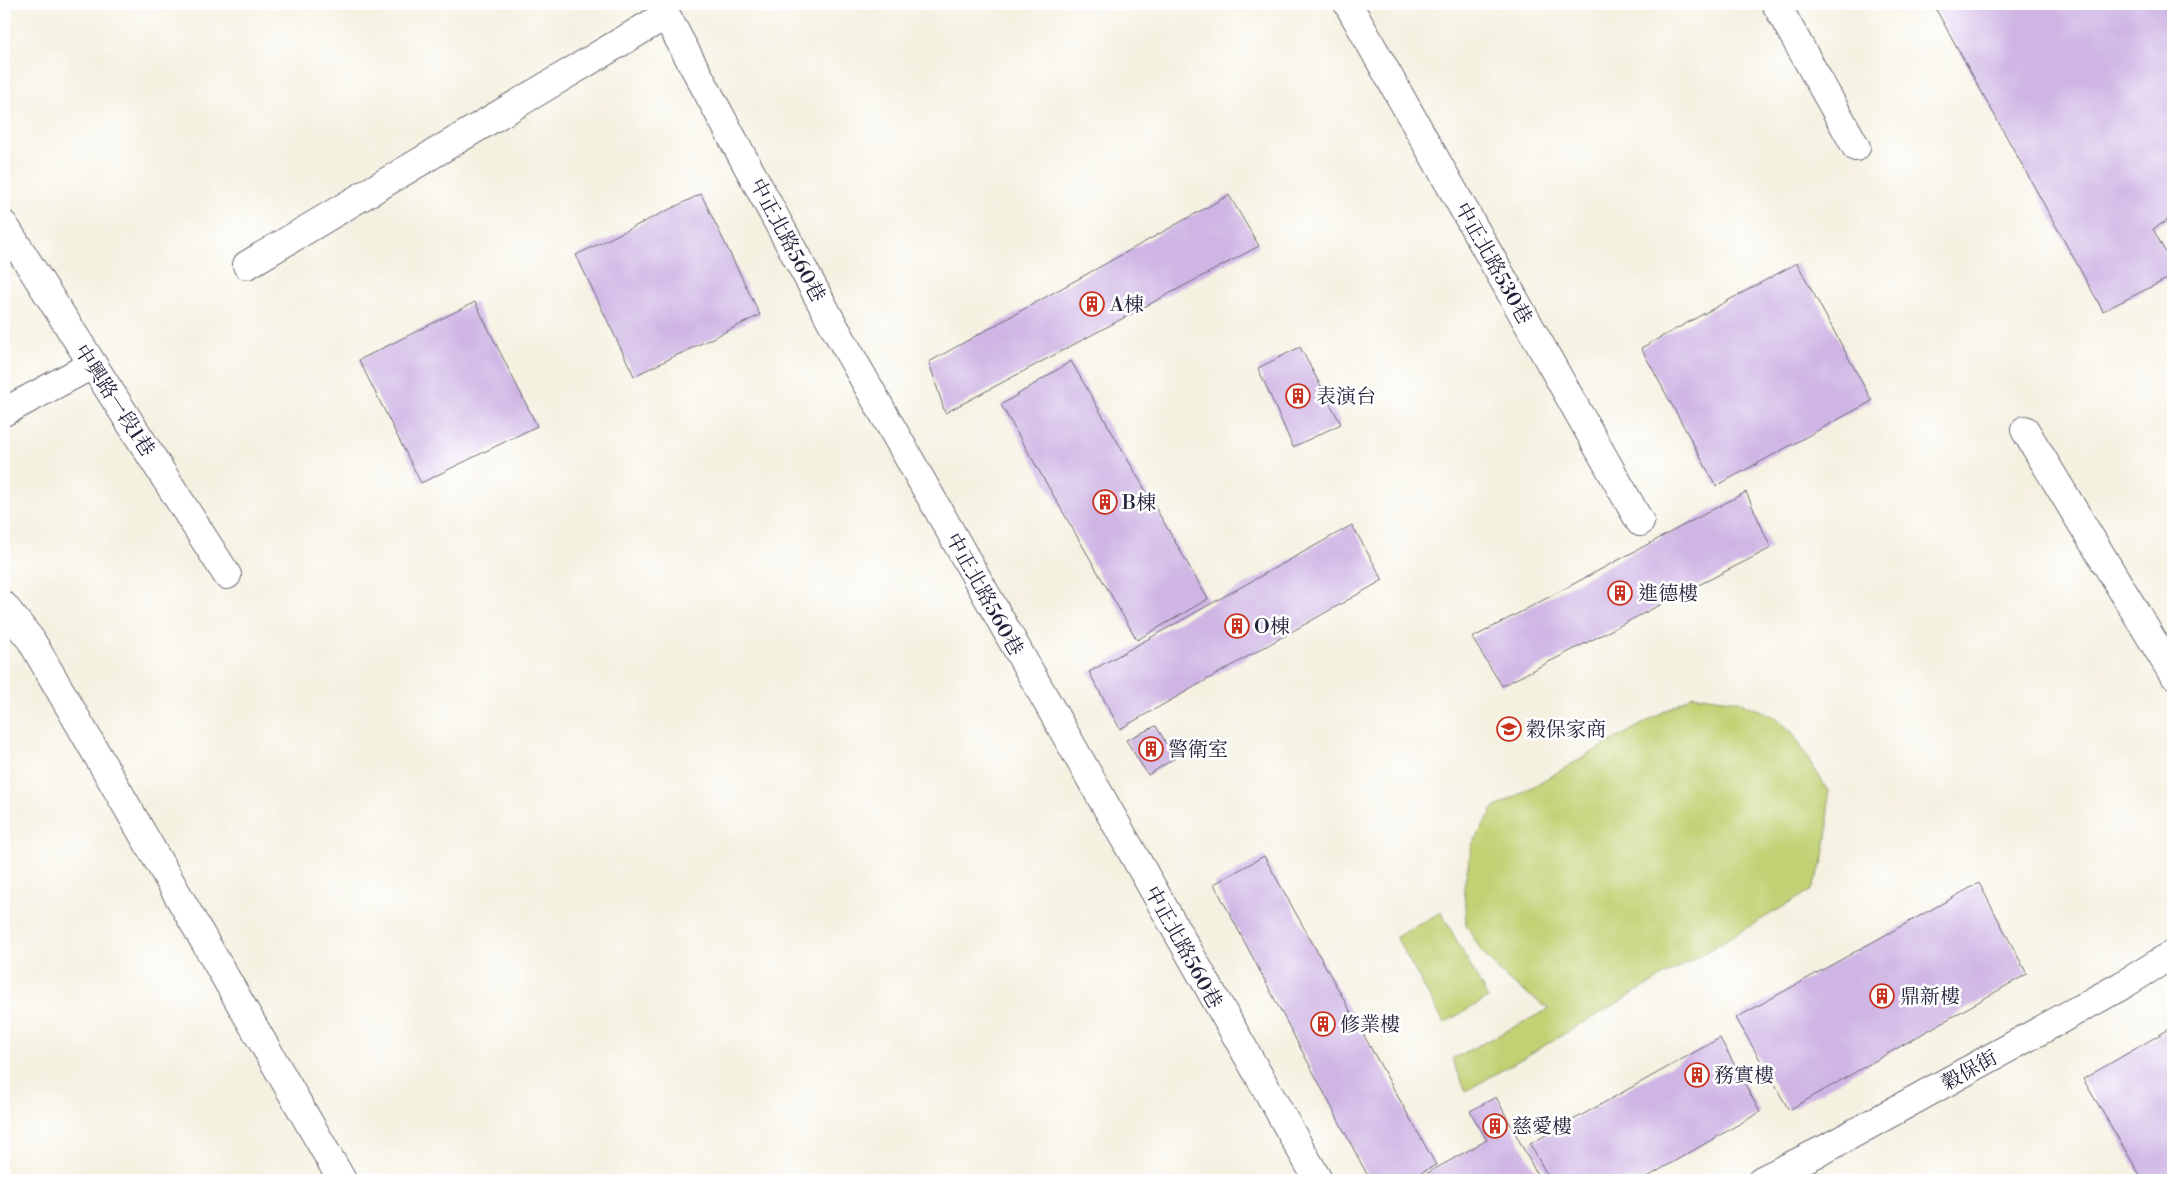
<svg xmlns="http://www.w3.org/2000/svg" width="2177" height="1184" font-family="'Libre Bodoni','Noto Serif TC',serif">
	<rect width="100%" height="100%" fill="#fff"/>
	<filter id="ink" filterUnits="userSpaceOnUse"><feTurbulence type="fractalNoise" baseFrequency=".02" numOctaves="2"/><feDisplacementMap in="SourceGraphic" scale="10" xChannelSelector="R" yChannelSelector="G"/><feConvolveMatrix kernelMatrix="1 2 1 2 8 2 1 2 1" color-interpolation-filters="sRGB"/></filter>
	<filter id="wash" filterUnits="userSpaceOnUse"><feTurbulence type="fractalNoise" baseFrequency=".0096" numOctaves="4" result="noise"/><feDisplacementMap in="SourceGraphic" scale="20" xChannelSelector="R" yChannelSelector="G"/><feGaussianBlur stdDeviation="1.12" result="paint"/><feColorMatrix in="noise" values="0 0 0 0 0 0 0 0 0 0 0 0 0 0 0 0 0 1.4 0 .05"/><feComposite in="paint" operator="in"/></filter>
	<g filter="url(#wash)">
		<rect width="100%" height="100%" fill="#f5f1e1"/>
		<g fill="#c1d173" stroke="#727a57">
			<path d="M1693 695 1738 701 1773 716 1792 732 1828 791V831L1823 861 1812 890 1466 1091 1452 1059 1549 1009 1508 980 1482 952 1466 924 1464 887 1472 845 1493 809Z"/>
			<path d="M1441 912 1488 998 1444 1023 1396 937Z"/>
		</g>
		<g id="blocks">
			<g fill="#cfb5e4">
				<path d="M1933 4H2173V217L2153 229 2173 266V276L2103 311Z"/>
				<path d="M701 194 760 315 634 376 576 255Z"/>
				<path d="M1229 195 1259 246 945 413 929 362Z"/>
				<path d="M1797 263 1872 401 1716 486 1641 348Z"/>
				<path d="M475 302 537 426 421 483 359 360Z"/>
				<path d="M1300 347 1341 424 1293 447 1258 368Z"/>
				<path d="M1071 361 1208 599 1137 640 1001 405Z"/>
				<path d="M1746 492 1771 548 1502 686 1472 638Z"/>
				<path d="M1352 525 1383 580 1120 729 1089 672Z"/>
				<path d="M1156 726 1175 758 1148 775 1126 740Z"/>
				<path d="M1264 856 1436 1165 1407 1180H1370L1214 884Z"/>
				<path d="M1979 883 2027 974 1789 1110 1736 1018Z"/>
				<path d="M2173 1027V1180H2143L2083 1079Z"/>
				<path d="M1720 1038 1760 1112 1642 1180H1550L1530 1144Z"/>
				<path d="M1496 1097 1540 1180H1415L1487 1140 1470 1111Z"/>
			</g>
		</g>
	</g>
	<g filter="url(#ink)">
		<use href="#blocks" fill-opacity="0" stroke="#6c6a75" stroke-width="1"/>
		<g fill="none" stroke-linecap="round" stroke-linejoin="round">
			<g stroke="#6c6a75" stroke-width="30">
				<g id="minor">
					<path d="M660 4 835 328 1318 1180"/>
					<path d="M1348 4 1640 522"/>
					<path d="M1776 4 1856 147"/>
					<path d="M4 225 227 575"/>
					<path d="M247 265 666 15"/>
					<path d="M4 412 92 365"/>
					<path d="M2025 430 2173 674"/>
					<path d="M4 606 31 640 342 1180"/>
					<path d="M1762 1180 1827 1148 2121 986 2173 954"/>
				</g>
			</g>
			<use href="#minor" stroke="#fff" stroke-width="28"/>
		</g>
	</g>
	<defs>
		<g id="building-ring" transform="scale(1.25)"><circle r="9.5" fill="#fff" stroke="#c8321e" stroke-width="1.5"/><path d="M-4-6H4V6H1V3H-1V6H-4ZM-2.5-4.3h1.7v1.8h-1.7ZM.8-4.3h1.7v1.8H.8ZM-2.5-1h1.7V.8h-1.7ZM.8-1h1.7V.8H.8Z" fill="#c8321e"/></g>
		<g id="school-ring" transform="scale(1.25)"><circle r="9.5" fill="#fff" stroke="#c8321e" stroke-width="1.5"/><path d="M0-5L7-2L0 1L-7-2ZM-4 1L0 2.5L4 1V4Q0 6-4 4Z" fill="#c8321e"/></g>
	</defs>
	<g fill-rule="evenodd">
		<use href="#building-ring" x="1092" y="304"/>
		<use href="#building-ring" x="1298" y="396"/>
		<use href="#building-ring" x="1105" y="502"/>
		<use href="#building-ring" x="1620" y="593"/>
		<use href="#building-ring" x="1237" y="626"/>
		<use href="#school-ring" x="1509" y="729"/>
		<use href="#building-ring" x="1151" y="749"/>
		<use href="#building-ring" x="1882" y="996"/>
		<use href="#building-ring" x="1323" y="1024"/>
		<use href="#building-ring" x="1697" y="1075"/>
		<use href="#building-ring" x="1495" y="1126"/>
	</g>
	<g text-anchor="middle" stroke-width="5" stroke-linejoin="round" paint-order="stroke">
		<g font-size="20" fill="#22223b" stroke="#fff">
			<text transform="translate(788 240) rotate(62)" y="7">中正北路560巷</text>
			<text transform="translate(1494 263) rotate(61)" y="7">中正北路530巷</text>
			<text transform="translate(115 400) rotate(57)" y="7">中興路一段1巷</text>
			<text transform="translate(985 594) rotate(61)" y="7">中正北路560巷</text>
			<text transform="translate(1184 947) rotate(61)" y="7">中正北路560巷</text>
			<text transform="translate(1969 1070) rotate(-29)" y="7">穀保街</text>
		</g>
		<g font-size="20" fill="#22223b" stroke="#fff" text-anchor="start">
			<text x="1110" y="311">A棟</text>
			<text x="1316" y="403">表演台</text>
			<text x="1122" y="509">B棟</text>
			<text x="1638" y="600">進德樓</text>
			<text x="1254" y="633">O棟</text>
			<text x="1526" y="736">穀保家商</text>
			<text x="1168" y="756">警衛室</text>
			<text x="1900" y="1003">鼎新樓</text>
			<text x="1340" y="1031">修業樓</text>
			<text x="1714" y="1082">務實樓</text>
			<text x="1512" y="1133">慈愛樓</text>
		</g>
	</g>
	<rect width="2177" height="1184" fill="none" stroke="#fff" stroke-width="20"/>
</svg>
